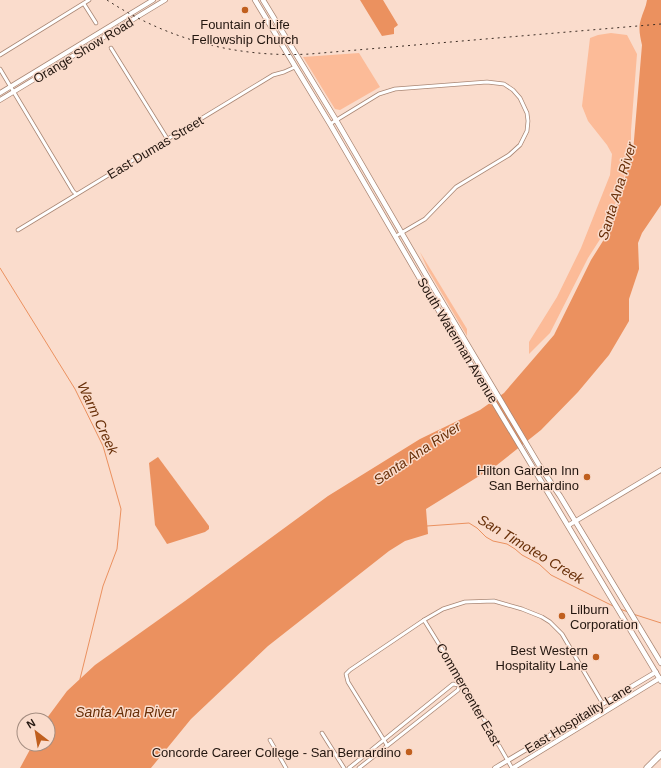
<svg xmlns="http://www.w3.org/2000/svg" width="661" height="768" font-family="Arial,sans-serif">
	<rect width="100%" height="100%" fill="#fadccc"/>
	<g fill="#fcbb98">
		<path d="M611 33 627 35 637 54 631 131V151L621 189 604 233 588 258 550 333 529 354V342L557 297 581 248 610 175 612 154 607 145 588 121 582 106 590 38 598 35Z"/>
		<path d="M359 53 380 87 340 110 335 109 303 57Z"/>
		<path d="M420 252 467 329V336L428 270Z"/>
	</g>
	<g fill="#eb915f">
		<path d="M360 0H383L398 25 394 28V34L382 36Z"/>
		<path d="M647 0H661V205L642 233 638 243 639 269 629 299V321L609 355 578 392 541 430 497 465 426 509 428 534 405 541 389 551 268 646 191 719 151 768H20L33 744H48V720H46L47 718 67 691 95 665 185 601 328 496 420 439 480 410 504 393 554 335 591 260 608 233 633 152 642 45C640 36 638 28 641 19 643 12 646 7 647 0Z"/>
		<path d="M158 457 209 526V529L205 532 167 544 155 525 149 463Z"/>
	</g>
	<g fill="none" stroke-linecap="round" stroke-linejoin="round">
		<g stroke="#eb915f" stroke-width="1">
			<path d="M0 268 75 389 103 446 121 509 117 549 103 586 80 679"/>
			<path d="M427 526 469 523 477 528 486 537 493 541 507 544 515 549 522 555 539 564 551 575 613 606"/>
			<path d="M620 609 628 612"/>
			<path d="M633 614 661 623"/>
		</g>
		<g stroke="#a98775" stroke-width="4.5">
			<g id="street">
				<path d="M84 4 96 23"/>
				<path d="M111 48 168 140"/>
				<path d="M0 55 89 0"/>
				<path d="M0 69 73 191 76 194"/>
				<path d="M330 124 379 94 395 89 487 82 504 84 513 90 520 98 527 113 528 121 527 131 520 145 509 155 456 187 425 219 396 236"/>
				<path d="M18 230 273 75 284 72 295 67"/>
				<path d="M424 620 463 683 512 768"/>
				<path d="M322 733 344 768"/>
				<path d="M270 740 286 768"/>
				<path d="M387 745 348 682 346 674 350 670 424 620 443 609 465 602 494 601 522 609 542 617 550 622 562 634 603 704"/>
				<path d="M349 768 453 684 459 685"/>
				<path d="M359 768 458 690 460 684"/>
			</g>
		</g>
		<g stroke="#a98775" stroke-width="5.5">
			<g id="secondary">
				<path d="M0 93 153 0"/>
				<path d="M0 100 165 0"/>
				<path d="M569 525 661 470"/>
				<path d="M495 768 656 672"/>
				<path d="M513 768 660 678"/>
			</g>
		</g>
		<g stroke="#a98775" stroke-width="6">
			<g id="primary">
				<path d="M255 0 330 124 430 296 661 681"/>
				<path d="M263 0 336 120 429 280 539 465 560 496 661 663"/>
			</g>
		</g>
		<g stroke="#a98775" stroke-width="7">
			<path id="highway" d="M647 768 661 754"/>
		</g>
		<use href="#street" stroke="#fff" stroke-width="3"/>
		<use href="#secondary" stroke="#fff" stroke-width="4"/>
		<use href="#primary" stroke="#fff" stroke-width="4.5"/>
		<use href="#highway" stroke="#fff" stroke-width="5.5"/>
		<path stroke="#3c2d25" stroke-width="1" stroke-dasharray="2 4" stroke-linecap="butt" d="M107 0C168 40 238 58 310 54L661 24"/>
	</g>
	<g fill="#c05f1e" stroke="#fadccc" stroke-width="1.5">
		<circle cx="245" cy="10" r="4"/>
		<circle cx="587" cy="477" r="4"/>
		<circle cx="562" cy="616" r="4"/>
		<circle cx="596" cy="657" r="4"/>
		<circle cx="409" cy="752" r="4"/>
	</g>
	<g text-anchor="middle" stroke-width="3" stroke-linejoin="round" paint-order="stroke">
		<g font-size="13" fill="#23160f" stroke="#fadccc" text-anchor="end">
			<text x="245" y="29" text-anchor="middle">Fountain of Life<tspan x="245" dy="15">Fellowship Church</tspan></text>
			<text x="579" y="475">Hilton Garden Inn<tspan x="579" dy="15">San Bernardino</tspan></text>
			<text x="570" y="614" text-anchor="start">Lilburn<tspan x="570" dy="15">Corporation</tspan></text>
			<text x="588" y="655">Best Western<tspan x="588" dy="15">Hospitality Lane</tspan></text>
			<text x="401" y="757">Concorde Career College - San Bernardino</text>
		</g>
		<g font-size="13" fill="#23160f" stroke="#fadccc">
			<text transform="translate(83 50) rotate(-31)" y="5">Orange Show Road</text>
			<text transform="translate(155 147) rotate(-31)" y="5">East Dumas Street</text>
			<text transform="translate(458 340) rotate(59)" y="5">South Waterman Avenue</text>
			<text transform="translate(469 694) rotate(60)" y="5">Commercenter East</text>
			<text transform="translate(578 718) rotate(-31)" y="5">East Hospitality Lane</text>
		</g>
		<g font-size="14" font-style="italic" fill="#682f08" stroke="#fadccc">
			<text transform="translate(617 191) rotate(-73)" y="5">Santa Ana River</text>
			<text transform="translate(98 418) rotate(65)" y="5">Warm Creek</text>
			<text transform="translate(417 453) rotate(-34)" y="5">Santa Ana River</text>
			<text transform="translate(531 549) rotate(31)" y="5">San Timoteo Creek</text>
			<text x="126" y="717">Santa Ana River</text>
		</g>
	</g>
	<g transform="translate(36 732) rotate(329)"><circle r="19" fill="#fadccc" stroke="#a48d80"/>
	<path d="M0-3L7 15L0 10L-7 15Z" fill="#c05f1e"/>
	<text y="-6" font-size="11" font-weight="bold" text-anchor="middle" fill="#23160f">N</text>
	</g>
</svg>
